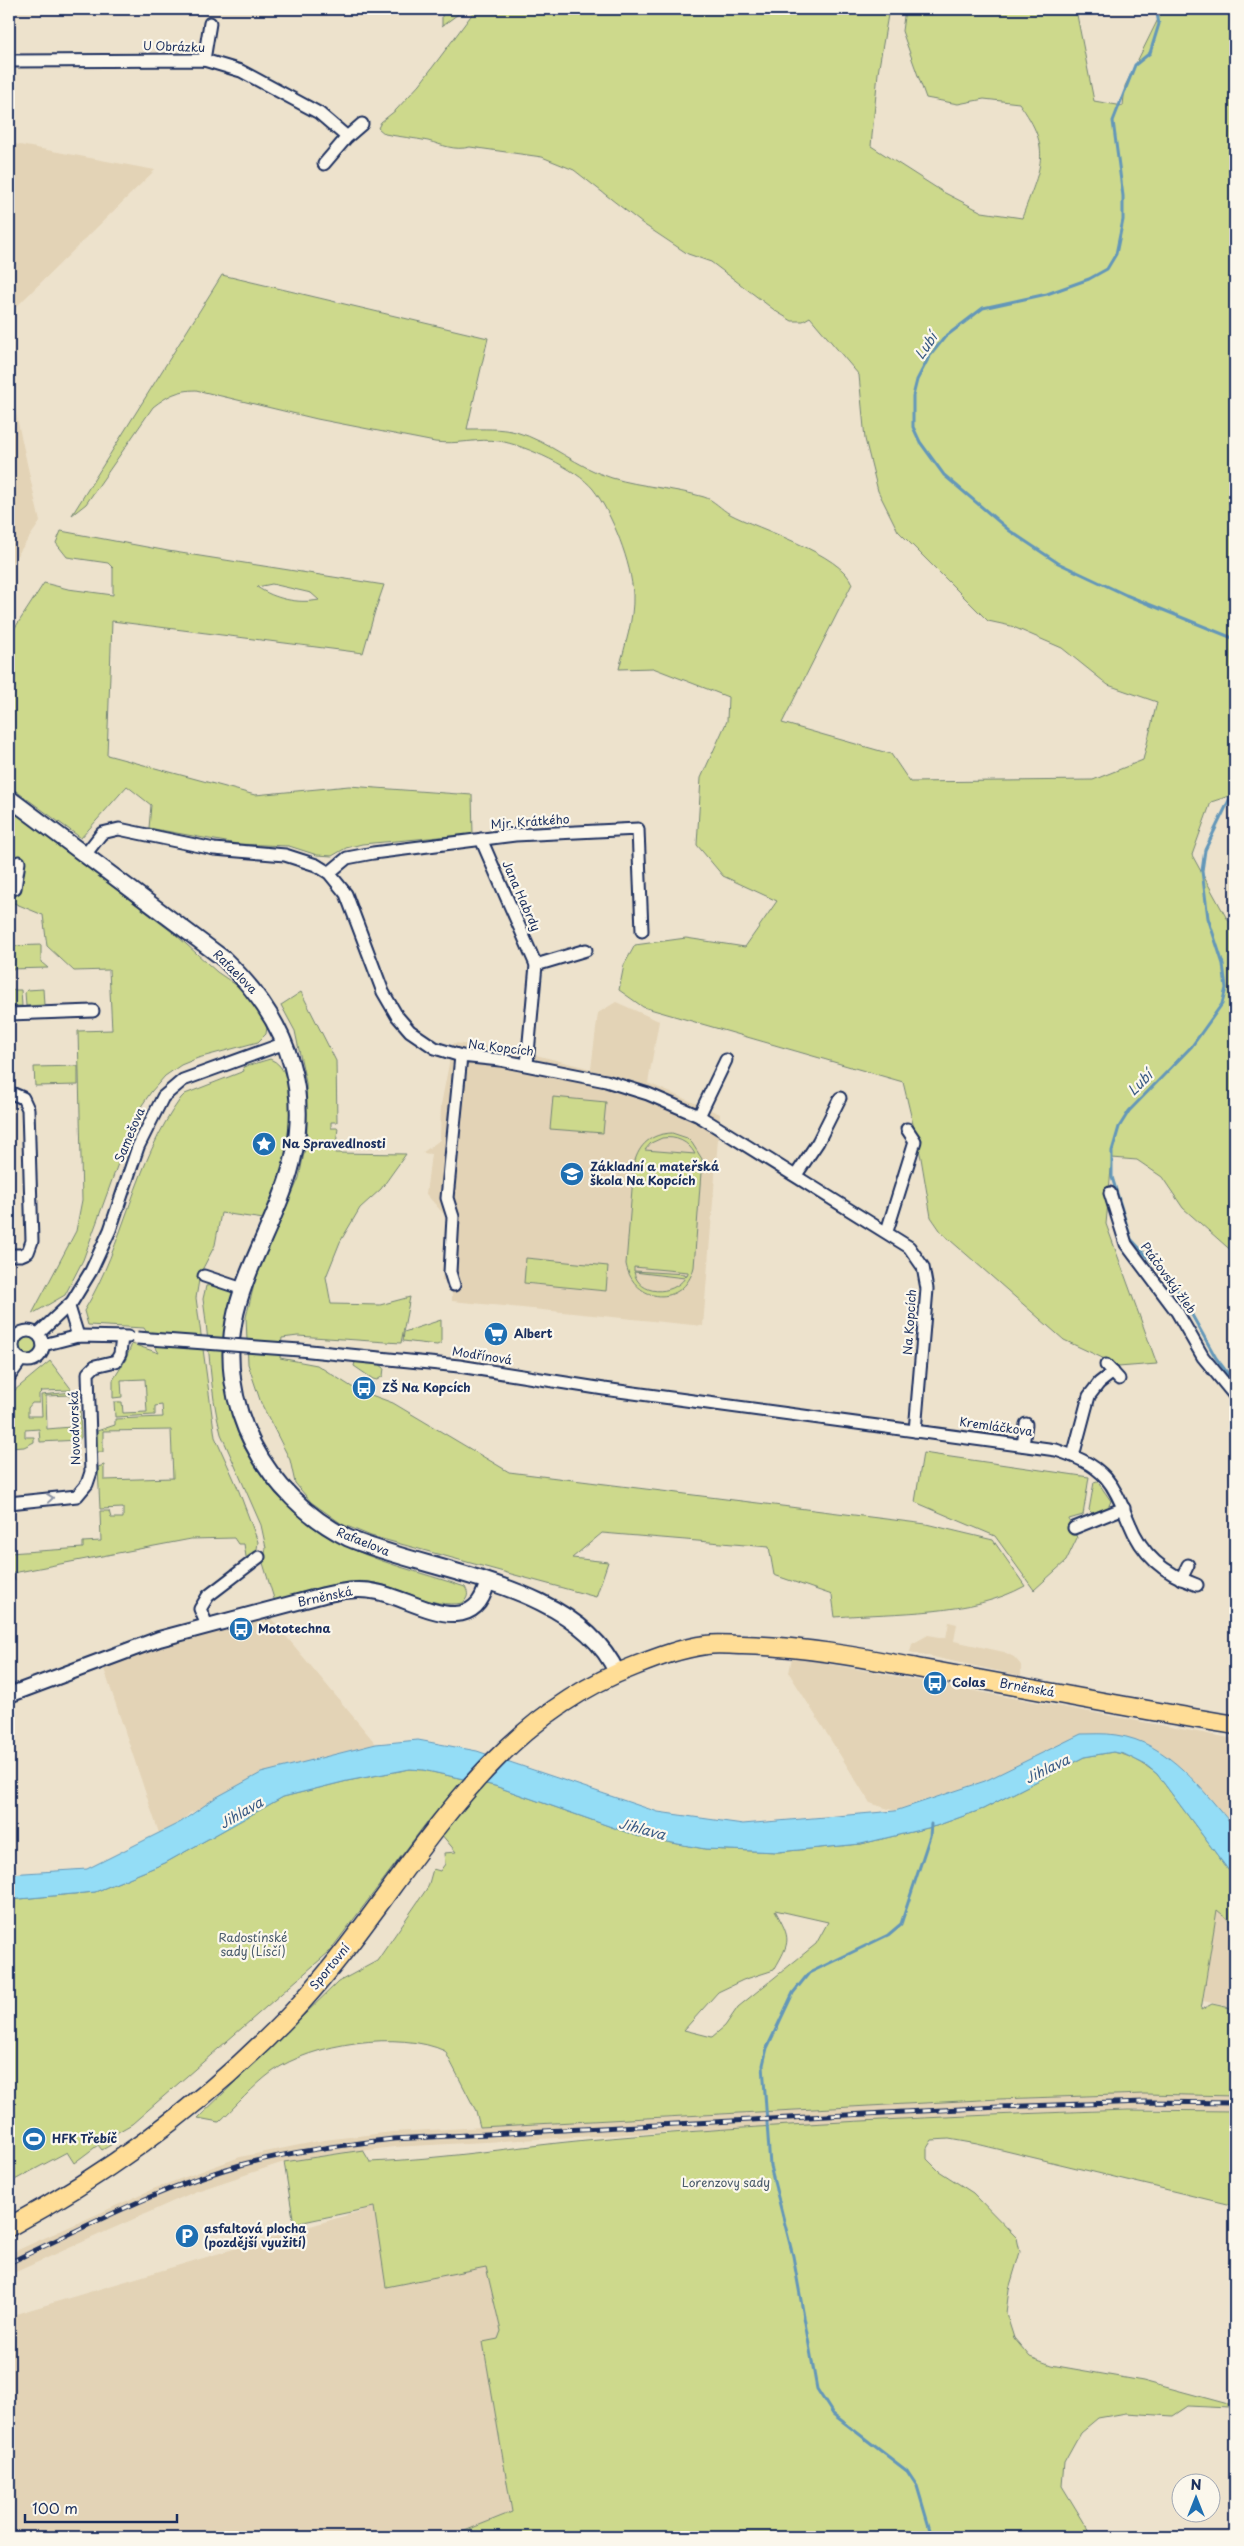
<svg xmlns="http://www.w3.org/2000/svg" width="1244" height="2546" font-family="'Playpen Sans',sans-serif">
	<rect width="100%" height="100%" fill="#ede2cc"/>
	<filter id="ink" filterUnits="userSpaceOnUse"><feTurbulence type="fractalNoise" baseFrequency=".02" numOctaves="2"/><feDisplacementMap in="SourceGraphic" scale="10" xChannelSelector="R" yChannelSelector="G"/><feConvolveMatrix kernelMatrix="1 2 1 2 8 2 1 2 1" color-interpolation-filters="sRGB"/></filter>
	<g filter="url(#ink)">
		<g fill="#e3d3b6">
			<path d="M9 143 155 170 9 314Z"/>
			<path d="M9 382 40 522 9 567Z"/>
			<path d="M616 1002 659 1021 648 1083 720 1114 703 1326 452 1301V1282L442 1280 450 1221 426 1194 431 1154 422 1153 440 1140 441 1105 453 1043 512 1049 591 1069 598 1013Z"/>
			<path d="M265 1611 376 1744 312 1760 190 1813 181 1822 159 1833 101 1660Z"/>
			<path d="M949 1622 957 1624 954 1641 1004 1652 1014 1657 1021 1665V1676L910 1652 912 1644 928 1635 946 1638Z"/>
			<path d="M792 1657 1235 1739V1828L1186 1772 1157 1750 1142 1743 985 1781 895 1811 870 1803 789 1673Z"/>
			<path d="M1217 1910 1235 1925V2008L1203 2001Z"/>
			<path d="M1144 2094 1235 2096V2111L1144 2109 1000 2114 394 2147 326 2155 284 2162 194 2192 9 2275V2254L153 2189 240 2157 324 2140 393 2132 706 2115 999 2099Z"/>
			<path d="M374 2207 386 2287 486 2266 501 2331 498 2339 483 2342 512 2512 463 2532 501 2537H9V2316Z"/>
		</g>
		<g fill="#cdd98c" stroke="#748475" fill-rule="evenodd">
			<path d="M442 9H465L442 26Z"/>
			<path d="M476 9H889L878 73 871 146 943 192 982 212 1022 218C1040 167 1054 151 1019 103L984 99 958 104 926 98 902 31 905 9H1069L1077 15 1094 101 1123 106 1125 86 1163 9H1235V794L1211 802 1192 855 1226 917 1235 928V1254L1183 1208 1162 1177 1137 1160 1112 1158 1106 1224 1157 1364 1118 1367 1109 1361 1064 1340 942 1233 931 1217 921 1158 903 1082 643 1007 619 990 624 965 635 945 686 938 745 947 777 901 723 876 697 845 701 778 727 721 728 697 653 668 619 669C625 645 634 619 633 595 632 564 612 513 593 489 577 469 525 445 499 441 478 438 457 445 435 442L317 419 196 390C178 390 167 396 153 407L86 504 72 515 222 275 488 338 467 429C483 429 500 428 516 432 549 441 578 468 612 478 642 487 674 488 704 497 714 500 721 509 730 514 758 529 842 554 852 584L782 723 891 754 910 782 1093 780 1143 760 1157 702 1108 685 1062 648 1011 626 988 621 898 531 878 491 865 439 859 375 810 317 803 321H792L777 312 711 262 688 254 643 224 574 170 542 157 470 147C454 151 443 145 428 141 414 138 400 137 385 134L378 128 381 122 396 110 420 84Z"/>
			<path d="M61 531 168 551 384 585 375 611 363 653 112 621 107 755 255 795 349 786 472 795 473 834 362 844 346 848 332 856 317 855 289 846 237 844 149 828 151 805 127 786 81 838 9 786V637L44 583 68 589 113 595V568L108 563 67 557 56 543ZM272 584 311 593 319 600C298 604 275 599 257 587Z"/>
			<path d="M9 808 176 935 217 972 248 993 267 1027 266 1034 258 1042 198 1058 181 1065 165 1076 151 1092 136 1114 83 1260 65 1295 32 1314 76 1231 82 1200 78 1031 112 1030 109 970 74 971 47 946 43 915 9 901Z"/>
			<path d="M41 945V962L48 968 9 969V946Z"/>
			<path d="M43 989 44 1005 26 1006 25 992 27 990Z"/>
			<path d="M9 990H21L22 1006H9Z"/>
			<path d="M301 992 336 1061 337 1122H331V1128H338L335 1153 406 1154 381 1189 360 1208 340 1242 326 1277 331 1304 380 1305 410 1297 401 1343 298 1336 282 1338 280 1358 317 1365 355 1389 393 1403 509 1472 926 1524 993 1540 1025 1586C971 1616 897 1612 835 1617L832 1595 774 1575 769 1547 602 1533 572 1558 608 1562 596 1597 371 1536 342 1524 311 1502 295 1483 290 1460 261 1403 248 1364 246 1317 256 1277 299 1178 307 1138 306 1083 295 1031 281 1005Z"/>
			<path d="M270 1059C302 1071 290 1146 283 1172 278 1188 271 1204 264 1219L221 1213 215 1245 200 1274 196 1298 215 1437 237 1486 258 1542 256 1556 247 1563 244 1544H238L234 1538 191 1539 13 1573 15 1580H9V1553L83 1548V1542L101 1541 100 1511H109L111 1518H123V1508L100 1509 98 1467 104 1465V1480L173 1478 171 1430 103 1431V1452H97V1431L115 1425V1419L163 1417 162 1405 155 1406V1415L115 1417 114 1402H122L123 1413 147 1412 145 1379 121 1380 122 1397 113 1398V1380L125 1361 132 1344 159 1353 144 1328 88 1325 84 1311C125 1243 134 1163 181 1098L185 1094 244 1071 243 1067Z"/>
			<path d="M78 1066V1085L35 1086 34 1067Z"/>
			<path d="M553 1097 606 1102 603 1133 550 1129Z"/>
			<path d="M672 1133 687 1138 692 1143 702 1159 694 1267C684 1308 634 1304 626 1264L634 1164C639 1144 651 1134 672 1133ZM662 1138C676 1136 688 1141 695 1154L645 1150 651 1143ZM634 1267 688 1272V1273L686 1277 685 1274 634 1271ZM634 1272 685 1278C672 1296 639 1296 634 1272Z"/>
			<path d="M526 1258 608 1266 606 1291 524 1283Z"/>
			<path d="M214 1285 231 1290 233 1294C235 1325 225 1358 227 1389 232 1450 280 1510 332 1539 373 1562 421 1572 465 1587 469 1594 468 1597 463 1603 429 1609 402 1586 369 1582 342 1578 301 1594 275 1602L263 1563 266 1548 261 1525 221 1434C209 1390 210 1344 203 1299L206 1286Z"/>
			<path d="M441 1320V1343L437 1345 403 1341 404 1332Z"/>
			<circle cx="28" cy="1346" r="9"/>
			<path d="M50 1361 72 1390 42 1391 39 1394V1403H32L28 1408V1416H42L41 1395 73 1392 79 1402V1407H71L70 1395 46 1396 47 1429 71 1427V1411H80L81 1437 79 1440 40 1442 39 1429 25 1430V1437H34V1442L24 1447 9 1448V1395Z"/>
			<path d="M355 1362 379 1364 384 1368 383 1376 377 1380 373 1379 354 1366Z"/>
			<path d="M923 1453 1089 1477 1083 1515 1069 1519 1073 1535H1076L1077 1538 1066 1561 1034 1590 995 1536 915 1502Z"/>
			<path d="M1097 1481 1111 1501 1108 1508 1092 1513 1089 1510 1094 1482Z"/>
			<path d="M1113 1752C1130 1755 1143 1763 1157 1774L1235 1879V1925L1217 1910 1201 2010 1212 2004 1235 2009V2096L1144 2094 999 2099 480 2127 476 2111 445 2051C400 2030 312 2043 272 2072 253 2086 236 2106 219 2122L198 2118 338 1982 377 1961 428 1887 433 1869 440 1871 445 1864 444 1853 456 1852 436 1828 427 1822 329 1952 132 2124 111 2136 114 2143 102 2150 98 2145 74 2163 67 2152 9 2183V1900L95 1892 165 1863 283 1797 347 1781 410 1769 423 1770 495 1786 640 1837 705 1849 778 1852 861 1844 936 1826 983 1809 1084 1757ZM775 1910 828 1922 816 1944 738 2007 725 2026 712 2037 684 2030 718 1992 743 1980 774 1970C791 1940 791 1940 775 1910Z"/>
			<path d="M1128 2110 1235 2111V2206L977 2144 949 2139 932 2140 927 2148V2159L939 2171 973 2193 1017 2238 1020 2252 1009 2289 1006 2313 1014 2338 1030 2357 1051 2365 1143 2381 1228 2404V2408L1188 2406 1173 2416 1126 2413 1098 2418 1080 2433 1064 2462 1062 2486 1093 2537H501L462 2532 512 2512 483 2342 498 2339 501 2331 486 2267 386 2287 374 2207 294 2224 284 2162 363 2150 370 2162C442 2159 514 2147 586 2140 766 2124 947 2116 1128 2110Z"/>
		</g>
		<path fill="#94ddf6" stroke="#6497b9" d="M1081 1734C1093 1734 1105 1733 1116 1735 1169 1742 1203 1791 1235 1828V1879L1157 1774 1146 1765 1124 1754 1113 1752 1084 1757 983 1809 936 1826 861 1844 778 1852 705 1849 640 1837 495 1786 423 1770 410 1769 347 1781 283 1797 165 1863 95 1892 9 1900V1874L87 1869 181 1822 215 1798 261 1773 376 1744 418 1740 477 1751 658 1812 743 1824 895 1811 985 1781Z"/>
		<g fill="none" stroke-linecap="round" stroke-linejoin="round">
			<g stroke="#6497b9" stroke-width="3">
				<path d="M1156 9 1159 24 1150 53 1135 65 1113 121 1123 196V220L1116 254 1107 269 1089 279 1047 294 983 308 945 337 929 357 917 380 913 396V427L920 442 944 475 1010 531 1058 563 1126 595 1235 639"/>
				<path d="M1235 788 1205 850 1202 871 1208 918 1223 964 1226 988 1222 1004 1192 1046 1129 1111 1119 1127 1112 1151V1177L1131 1239 1178 1290 1216 1358 1235 1383"/>
				<path d="M931 1824 930 1836 901 1924 888 1935 809 1973 793 1993 767 2048 763 2065 770 2166 793 2256 817 2389 833 2414 907 2471 917 2486 932 2537"/>
			</g>
			<g stroke="#1b2f5e" stroke-width="15">
				<g id="minor">
					<path d="M204 60 210 23"/>
					<path d="M9 61 204 60 241 71 319 113 347 137"/>
					<path d="M324 164 347 137 362 124"/>
					<path d="M481 839 536 965 527 1064"/>
					<path d="M85 855 102 833 119 829 214 849 285 855 316 865 329 873 346 894 383 992 397 1016 410 1031 435 1048 461 1056"/>
					<path d="M329 873 347 858 373 853 515 835 638 829 642 931"/>
					<path d="M9 891 15 888 19 862"/>
					<path d="M536 965 586 950"/>
					<path d="M9 1014 93 1011"/>
					<path d="M9 1092 23 1098 28 1109 32 1241 28 1252 21 1255H9"/>
					<path d="M699 1116 726 1060"/>
					<path d="M796 1175 818 1142 840 1098"/>
					<path d="M1110 1193 1126 1244 1177 1312 1203 1357 1235 1396"/>
					<path d="M887 1231 915 1141 907 1129"/>
					<path d="M204 1276 243 1289"/>
					<path d="M454 1285 450 1272 453 1217 447 1198 461 1056 500 1060 606 1081 648 1094 699 1116 909 1247 923 1267 927 1289 915 1431"/>
					<path d="M69 1307 78 1336"/>
					<circle cx="28" cy="1346" r="15"/>
					<path d="M38 1334 72 1302 91 1271 110 1230 138 1147 163 1097 183 1080 285 1043"/>
					<path d="M43 1345 78 1336 128 1337"/>
					<path d="M300 1350 459 1366 604 1389 1056 1450C1074 1456 1093 1463 1106 1478 1117 1491 1122 1506 1129 1522 1142 1555 1163 1573 1197 1585"/>
					<path d="M1106 1365 1119 1379"/>
					<path d="M9 1377 21 1360"/>
					<path d="M1023 1445 1026 1424"/>
					<path d="M1073 1456 1089 1396 1099 1383 1113 1372"/>
					<path d="M9 1503 77 1496 87 1484 91 1472 88 1373 95 1366 116 1361 120 1354 122 1337"/>
					<path d="M1074 1528 1124 1508"/>
					<path d="M1181 1579 1188 1565"/>
					<path d="M207 1625 200 1609 208 1596 259 1557"/>
				</g>
			</g>
			<g stroke="#1b2f5e" stroke-width="18">
				<path id="tertiary" d="M9 1695 159 1639 324 1595C342 1591 359 1588 377 1592 413 1599 473 1643 487 1583"/>
			</g>
			<g stroke="#1b2f5e" stroke-width="19">
				<path id="secondary" d="M9 798 224 959C293 1025 317 1101 283 1192 268 1232 246 1271 236 1312 214 1404 266 1497 348 1538 430 1573 577 1583 617 1673"/>
			</g>
			<g stroke="#1b2f5e" stroke-width="21">
				<path id="primary" d="M9 2227C112 2171 207 2101 289 2016 404 1895 470 1728 635 1666 658 1657 682 1648 706 1645 718 1643 730 1645 742 1645 802 1646 859 1657 917 1668 1023 1687 1129 1708 1235 1725"/>
			</g>
			<use href="#minor" stroke="#fbf7ec" stroke-width="11"/>
			<use href="#tertiary" stroke="#fbf7ec" stroke-width="14"/>
			<use href="#secondary" stroke="#fbf7ec" stroke-width="15"/>
			<use href="#primary" stroke="#ffdd96" stroke-width="18"/>
			<g stroke="#1b2f5e" stroke-width="5">
				<path id="rail" d="M9 2263C85 2227 162 2186 244 2164 293 2151 343 2145 393 2139L999 2107 1144 2102 1235 2103"/>
			</g>
			<use href="#rail" stroke="#fbf7ec" stroke-width="3" stroke-dasharray="9" stroke-linecap="butt"/>
			<g stroke="#1b2f5e" stroke-width="15" stroke-linecap="butt">
				<path id="minor-bridge" d="M137 1338 300 1350"/>
			</g>
			<use href="#minor-bridge" stroke="#fbf7ec" stroke-width="11"/>
		</g>
		<defs><path id="oneway-chevron" d="M-2-3.5L2.5 0L-2 3.5" fill="none" stroke-width="1.6" stroke-linecap="round" stroke-linejoin="round" transform="scale(1.25)"/></defs>
		<use stroke="#8b93a5" href="#oneway-chevron" transform="translate(50 1498) rotate(-6)"/>
	</g>
	<defs>
		<g id="sight-disc" transform="scale(1.25)"><circle r="9.5" fill="#1f6fb2" stroke="#fbf7ec"/><path d="M0-6L1.8-2.2L6-1.7L2.9 1.2L3.7 5.4L0 3.3L-3.7 5.4L-2.9 1.2L-6-1.7L-1.8-2.2Z" fill="#fff"/></g>
		<g id="school-disc" transform="scale(1.25)"><circle r="9.5" fill="#1f6fb2" stroke="#fbf7ec"/><path d="M0-5L7-2L0 1L-7-2ZM-4 1L0 2.5L4 1V4Q0 6-4 4Z" fill="#fff"/></g>
		<g id="supermarket-disc" transform="scale(1.25)"><circle r="9.5" fill="#1f6fb2" stroke="#fbf7ec"/><path d="M-6-5.5h2.5l.6 2H6L4.5 2H-2.5L-4.4-4H-6ZM-1.5 3.2a1.3 1.3 0 1 0 .1 0ZM3 3.2a1.3 1.3 0 1 0 .1 0Z" fill="#fff"/></g>
		<g id="bus-disc" transform="scale(1.25)"><circle r="9.5" fill="#1f6fb2" stroke="#fbf7ec"/><path d="M-5-6H5V4H4V6H2V4H-2V6H-4V4H-5ZM-3.5-4V0h7V-4ZM-3.5 1.2v1.5H-2V1.2ZM2 1.2v1.5H3.5V1.2Z" fill="#fff"/></g>
		<g id="stadium-disc" transform="scale(1.25)"><circle r="9.5" fill="#1f6fb2" stroke="#fbf7ec"/><path d="M0-5a6.5 5 0 1 0 0 10a6.5 5 0 1 0 0-10ZM-3.5-1.8h7v3.6h-7Z" fill="#fff"/></g>
		<g id="parking-disc" transform="scale(1.25)"><circle r="9.5" fill="#1f6fb2" stroke="#fbf7ec"/><path d="M-3.5-5.5H1a3.5 3.5 0 0 1 0 7H-1V5.5H-3.5ZM-1-3.4V-.6H.8a1.4 1.4 0 0 0 0-2.8Z" fill="#fff"/></g>
	</defs>
	<g fill-rule="evenodd">
		<use href="#sight-disc" x="264" y="1144"/>
		<use href="#school-disc" x="572" y="1174"/>
		<use href="#supermarket-disc" x="496" y="1334"/>
		<use href="#bus-disc" x="364" y="1388"/>
		<use href="#bus-disc" x="241" y="1629"/>
		<use href="#bus-disc" x="935" y="1683"/>
		<use href="#stadium-disc" x="34" y="2139"/>
		<use href="#parking-disc" x="187" y="2236"/>
	</g>
	<g text-anchor="middle" stroke-width="4.5" stroke-linejoin="round" paint-order="stroke">
		<g font-size="12" fill="#1b2f5e" stroke="#fbf7ec">
			<text transform="translate(174 47) rotate(2)" y="4">U Obrázku</text>
			<text transform="translate(530 822) rotate(-4)" y="4">Mjr. Krátkého</text>
			<text transform="translate(521 896) rotate(66)" y="4">Jana Habrdy</text>
			<text transform="translate(235 972) rotate(45)" y="4">Rafaelova</text>
			<text transform="translate(501 1048) rotate(7)" y="4">Na Kopcích</text>
			<text transform="translate(130 1135) rotate(-67)" y="4">Samešova</text>
			<text transform="translate(1168 1278) rotate(54)" y="4">Ptáčovský žleb</text>
			<text transform="translate(910 1322) rotate(-86)" y="4">Na Kopcích</text>
			<text transform="translate(482 1356) rotate(9)" y="4">Modřínová</text>
			<text transform="translate(996 1427) rotate(8)" y="4">Kremláčkova</text>
			<text transform="translate(75 1428) rotate(-92)" y="4">Novodvorská</text>
			<text transform="translate(363 1542) rotate(22)" y="4">Rafaelova</text>
			<text transform="translate(325 1597) rotate(-12)" y="4">Brněnská</text>
			<text transform="translate(1027 1688) rotate(10)" y="4">Brněnská</text>
			<text transform="translate(330 1967) rotate(-51)" y="4">Sportovní</text>
		</g>
		<g font-size="12" font-weight="bold" fill="#1b2f5e" stroke="#fbf7ec" text-anchor="start">
			<text x="282" y="1148">Na Spravedlnosti</text>
			<text x="590" y="1171">Základní a mateřská<tspan x="590" dy="14">škola Na Kopcích</tspan></text>
			<text x="514" y="1338">Albert</text>
			<text x="382" y="1392">ZŠ Na Kopcích</text>
			<text x="258" y="1633">Mototechna</text>
			<text x="952" y="1687">Colas</text>
			<text x="52" y="2143">HFK Třebíč</text>
			<text x="204" y="2233">asfaltová plocha<tspan x="204" dy="14">(pozdější využití)</tspan></text>
		</g>
		<g font-size="12" fill="#485a6a" stroke="#fbf7ec">
			<text x="253" y="1942">Radostínské<tspan x="253" dy="14">sady (Lísčí)</tspan></text>
			<text x="726" y="2187">Lorenzovy sady</text>
		</g>
		<g font-size="14" font-style="italic" fill="#395a84" stroke="#fbf7ec">
			<text transform="translate(926 346) rotate(-56)" y="5">Lubí</text>
			<text transform="translate(1140 1083) rotate(-46)" y="5">Lubí</text>
			<text transform="translate(1047 1769) rotate(-26)" y="5">Jihlava</text>
			<text transform="translate(241 1813) rotate(-30)" y="5">Jihlava</text>
			<text transform="translate(642 1829) rotate(15)" y="5">Jihlava</text>
		</g>
	</g>
	<rect width="1244" height="2546" fill="none" stroke="#fbf7ec" stroke-width="30"/>
	<rect x="15" y="15" width="1214" height="2516" fill="none" stroke="#1b2f5e" stroke-width="2" filter="url(#ink)"/>
	<g transform="translate(1196 2498)"><circle r="24" fill="#fbf7ec" stroke="#a1a7b3"/>
	<path d="M0-4L9 19L0 12L-9 19Z" fill="#1f6fb2"/>
	<text y="-8" font-size="14" font-weight="bold" text-anchor="middle" fill="#1b2f5e">N</text>
	</g>
	<path d="M25 2514v8h152v-8" fill="none" stroke="#1b2f5e" stroke-width="2.5"/>
	<text x="32" y="2514" font-size="15" fill="#1b2f5e" stroke="#fbf7ec" stroke-width="4" paint-order="stroke">100 m</text>
</svg>
